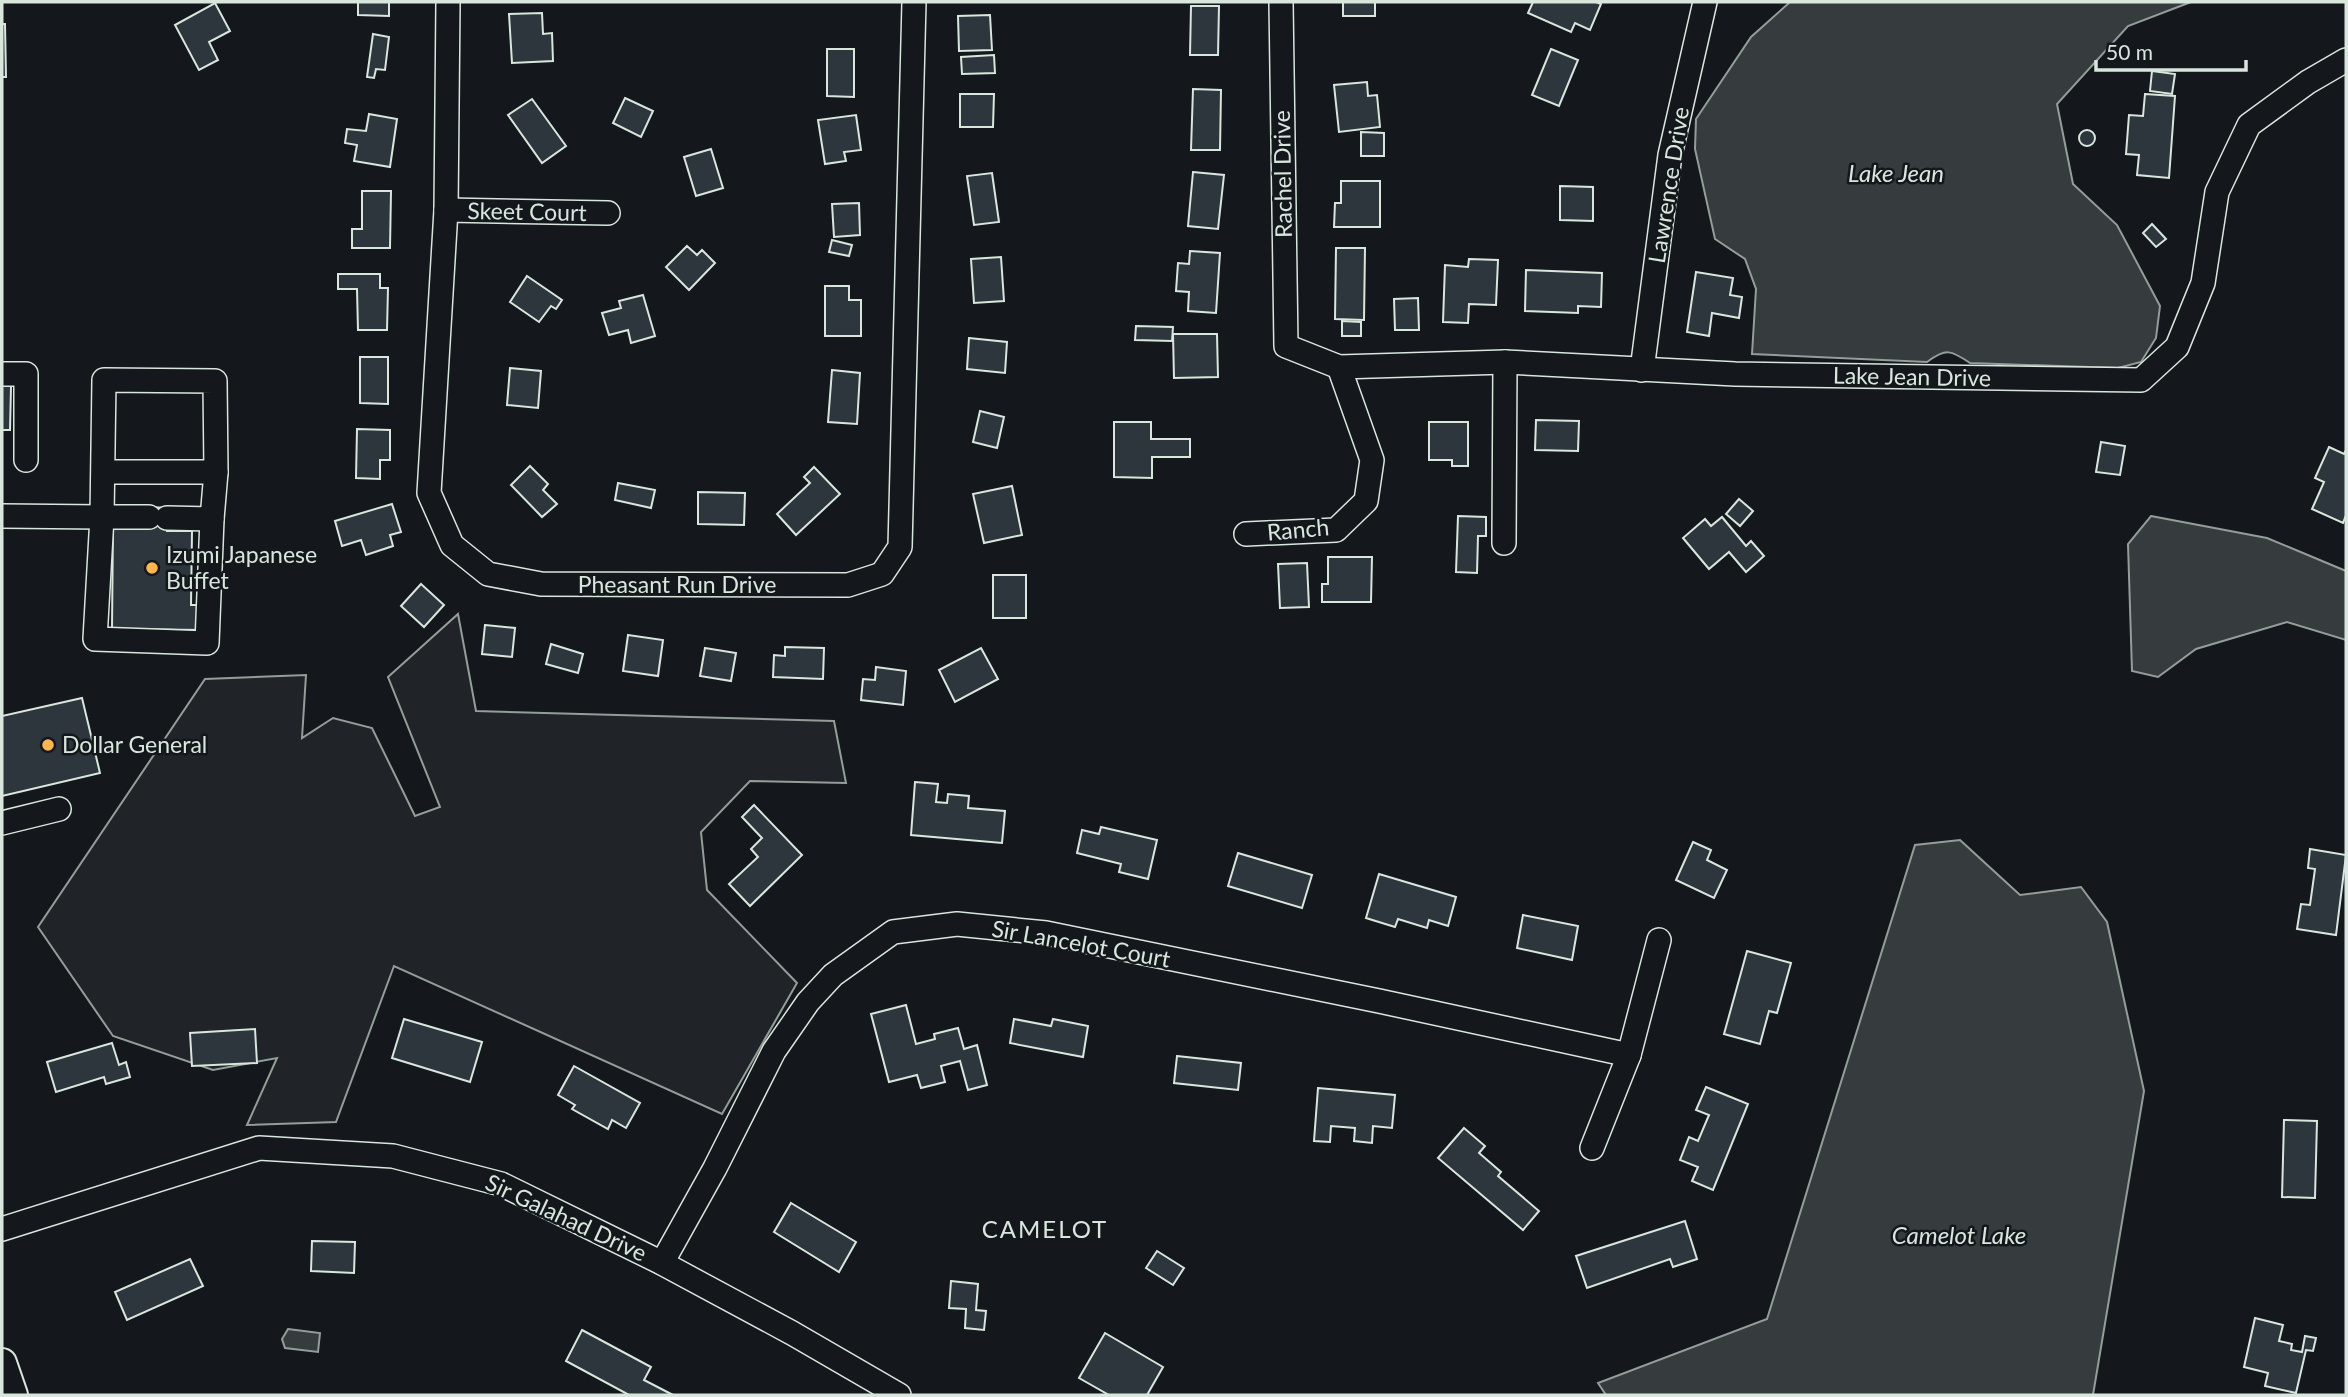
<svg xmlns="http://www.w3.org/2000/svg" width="2348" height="1397" font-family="Lato,sans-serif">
	<rect width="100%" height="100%" fill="#14181c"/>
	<path fill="#202428" stroke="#939e99" stroke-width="2" d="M458 614 476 711 834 721 846 783 750 781 701 832 707 890 797 983 722 1114 394 966 336 1122 247 1125 277 1058 213 1070 113 1036 38 927 205 679 306 675 302 738 333 718 372 728 415 816 440 807 388 677Z"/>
	<g fill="#363b3e" stroke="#939e99" stroke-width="2">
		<path d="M1790 2H2191L2128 26 2057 104 2073 184 2117 225 2160 306 2156 338 2141 362 2118 368 1970 363C1951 350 1946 348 1927 362L1752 354 1756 289 1745 259 1715 239 1695 149 1696 119 1751 37Z"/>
		<path d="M2151 516 2267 538 2346 571V640L2287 622 2196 649 2158 677 2132 671 2128 544Z"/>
		<path d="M1960 840 2020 895 2081 887 2107 922 2144 1091 2093 1395H1606L1598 1383 1767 1319 1915 845Z"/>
		<path d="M288 1329 320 1333 318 1352 285 1348 282 1339Z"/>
	</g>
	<g fill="#2c363c" stroke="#d8e6dc" stroke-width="2">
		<path d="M358 2H389V16L358 15Z"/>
		<rect x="1343" y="2" width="32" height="14"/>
		<path d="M1533 2H1596L1601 4 1590 30 1575 23 1571 32 1528 13Z"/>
		<path d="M215 3 230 31 209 42 218 60 199 70 175 25Z"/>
		<path d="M1191 6H1219L1218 55H1190Z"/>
		<path d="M542 13 543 34 552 33 553 61 512 63 509 14Z"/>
		<path d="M990 15 992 50 959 51 958 16Z"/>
		<path d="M2 24H5L6 77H2Z"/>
		<path d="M373 34 389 37 385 70 376 69 374 78 367 77Z"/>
		<path d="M827 49H854V97L827 96Z"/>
		<path d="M1551 49 1578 60 1559 106 1532 95Z"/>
		<path d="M994 55 995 73 962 74 961 57Z"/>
		<path d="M2152 71 2175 74 2172 94 2150 91Z"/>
		<path d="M1367 82 1368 96 1377 95 1380 127 1339 132 1334 85Z"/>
		<path d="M1193 89 1221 90 1220 150H1191Z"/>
		<path d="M960 94H994L993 127H960Z"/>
		<path d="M2145 94 2175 96 2169 178 2137 175 2139 155 2126 154 2129 115 2143 116Z"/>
		<path d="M625 98 653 111 641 137 613 123Z"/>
		<path d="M532 99 566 146 542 163 508 115Z"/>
		<path d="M369 114 397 119 390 167 354 161 357 145 345 143 347 129 366 131Z"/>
		<path d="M856 115 861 150 844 152 846 161 825 164 818 120Z"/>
		<circle cx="2087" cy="138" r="8"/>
		<path d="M1361 132 1384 133V156H1361Z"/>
		<path d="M711 149 723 188 696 196 684 157Z"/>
		<path d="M1193 172 1224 175 1218 229 1188 226Z"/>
		<path d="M992 173 999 222 974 225 967 176Z"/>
		<path d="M1341 181H1380V227H1334L1335 203H1341Z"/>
		<path d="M1560 186 1593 187V221L1560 220Z"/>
		<path d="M362 191H391L390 248H352V229H362Z"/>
		<path d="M859 203 860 235 834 237 832 204Z"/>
		<path d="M2152 224 2166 239 2156 247 2143 233Z"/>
		<path d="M832 240 852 245 849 256 829 252Z"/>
		<path d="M687 246 697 255 702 250 715 263 689 290 666 267Z"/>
		<path d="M1336 248H1365L1364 320 1335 319Z"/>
		<path d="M1190 251 1220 253 1216 313 1188 311 1189 292 1176 291 1178 263 1189 264Z"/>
		<path d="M1001 257 1004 301 974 303 971 259Z"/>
		<path d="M1469 259 1498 260 1496 305 1469 304 1468 323 1443 322 1445 265 1468 267Z"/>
		<path d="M1526 270 1602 273 1601 307 1578 306V313L1525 311Z"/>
		<path d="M1696 272 1733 278 1730 295 1742 297 1739 318 1712 313 1709 336 1687 332Z"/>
		<path d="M338 274H380V288H388L387 330H358L357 289H338Z"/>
		<path d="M527 276 562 300 556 309 551 306 539 322 510 302Z"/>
		<path d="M825 286H849V300H861V336H825Z"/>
		<path d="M643 295 655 336 631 343 628 330 609 335 602 313 621 308 619 301Z"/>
		<path d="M1418 298 1419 330H1395L1394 299Z"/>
		<path d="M1342 321 1361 322V336H1342Z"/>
		<path d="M1136 326 1173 327 1172 341 1135 340Z"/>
		<path d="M1173 334H1217L1218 377 1174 378Z"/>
		<path d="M969 338 1007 342 1005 373 967 369Z"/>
		<path d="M360 357H388V404L360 403Z"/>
		<path d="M510 368 541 371 538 408 507 405Z"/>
		<path d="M832 370 860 373 857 424 828 422Z"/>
		<path d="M2 386H11L10 430H2Z"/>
		<path d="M980 411 1004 417 997 448 973 442Z"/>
		<path d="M1536 420 1579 421 1578 451 1535 450Z"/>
		<path d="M1114 422H1151V439H1190V457H1152V478L1114 477Z"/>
		<path d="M1429 422H1468V466H1452V460H1429Z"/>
		<path d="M357 429 390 430V460H380V479L356 478Z"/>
		<path d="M2101 442 2125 446 2120 475 2096 472Z"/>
		<path d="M2329 447 2344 454 2346 450V515L2343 523 2312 509 2324 482 2315 478Z"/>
		<path d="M530 466 548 484 543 490 557 504 542 517 511 485Z"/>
		<path d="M814 467 840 494 796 535 777 514 810 483 804 477Z"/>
		<path d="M618 483 655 490 651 508 615 500Z"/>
		<path d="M1012 486 1022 535 984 543 973 494Z"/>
		<path d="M698 492 745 493 744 525 698 524Z"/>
		<path d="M1739 499 1753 511 1740 526 1726 514Z"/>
		<path d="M392 504 401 532 390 535 393 546 366 555 361 540 342 546 335 521Z"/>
		<path d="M149 507 167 508V531H192L191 605H204L203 630 112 629 113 523Z"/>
		<path d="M1458 516 1486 517V536H1478L1477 573 1456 572Z"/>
		<path d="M1722 517 1746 546 1751 541 1764 556 1746 572 1729 552 1709 569 1683 538 1705 519 1711 526Z"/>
		<path d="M1328 557H1372L1371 602H1322V584H1328Z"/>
		<path d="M1307 563 1309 607 1280 608 1278 564Z"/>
		<rect x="993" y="575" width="33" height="43"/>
		<path d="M421 584 444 605 424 627 401 606Z"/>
		<path d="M485 625 515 628 512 657 482 654Z"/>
		<path d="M628 635 663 640 658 676 623 671Z"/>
		<path d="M551 644 583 654 578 673 546 664Z"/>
		<path d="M785 647 824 648 823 679 773 677 774 655 785 656Z"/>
		<path d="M705 648 736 653 731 681 700 676Z"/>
		<path d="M981 648 998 679 955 702 939 670Z"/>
		<path d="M876 667 906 671 903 705 861 700 863 679 875 680Z"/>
		<path d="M82 698 100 773 2 796V716Z"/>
		<path d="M915 782 938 784 936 802 947 803 948 794 969 796 968 808 1005 811 1002 843 911 835Z"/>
		<path d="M754 805 802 855 750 906 729 884 758 857 751 849 762 838 742 817Z"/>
		<path d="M1101 827 1157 840 1148 879 1119 872 1121 864 1077 853 1082 830 1099 834Z"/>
		<path d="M1693 842 1711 850 1707 860 1727 870 1714 898 1676 880Z"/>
		<path d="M2310 849 2346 855 2336 935 2297 929 2301 904 2310 905 2315 869 2308 868Z"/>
		<path d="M1238 853 1312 875 1302 908 1228 886Z"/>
		<path d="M1379 874 1456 897 1448 926 1429 920 1427 928 1398 919 1395 927 1366 918Z"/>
		<path d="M1523 915 1578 926 1572 960 1517 948Z"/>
		<path d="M1747 951 1791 963 1777 1013 1769 1011 1760 1044 1724 1034Z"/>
		<path d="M906 1005 916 1044 935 1039 934 1034 958 1028 964 1049 977 1045 987 1085 968 1090 960 1061 941 1066 945 1082 921 1088 917 1075 889 1082 871 1014Z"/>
		<path d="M404 1019 482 1042 470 1082 392 1058Z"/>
		<path d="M1014 1019 1051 1026 1053 1019 1088 1026 1083 1057 1010 1043Z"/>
		<path d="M255 1029 257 1063 192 1066 190 1033Z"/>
		<path d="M112 1043 119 1065 126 1062 130 1077 106 1084 104 1077 56 1092 47 1062Z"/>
		<path d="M1177 1056 1241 1063 1238 1090 1174 1083Z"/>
		<path d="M574 1066 640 1103 626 1128 612 1120 608 1129 572 1109 575 1105 558 1095Z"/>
		<path d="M1706 1087 1748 1104 1713 1190 1692 1181 1698 1167 1680 1160 1689 1137 1698 1141 1709 1115 1696 1110Z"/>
		<path d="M1318 1088 1395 1095 1392 1128 1373 1126 1372 1143 1354 1141 1355 1128 1331 1126 1330 1142 1314 1141Z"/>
		<path d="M2284 1120 2317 1121 2315 1198 2282 1197Z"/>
		<path d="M1464 1128 1485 1146 1479 1153 1501 1172 1498 1176 1539 1211 1523 1230 1438 1158Z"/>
		<path d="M791 1203 856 1242 839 1272 774 1232Z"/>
		<path d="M1685 1221 1697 1259 1673 1267 1670 1259 1587 1288 1576 1256Z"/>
		<path d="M312 1241 355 1242 354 1273 311 1271Z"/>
		<path d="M1157 1251 1184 1268 1173 1285 1146 1268Z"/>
		<path d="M190 1259 203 1286 127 1320 115 1292Z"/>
		<path d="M951 1281 978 1284 976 1310 986 1311 984 1330 965 1328 966 1309 949 1308Z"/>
		<path d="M2255 1318 2283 1325 2279 1341 2292 1344 2291 1350 2302 1352 2305 1336 2316 1338 2313 1351 2306 1350 2296 1393 2265 1386 2268 1373 2244 1367Z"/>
		<path d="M582 1330 651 1367 644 1380 673 1395H629L566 1361Z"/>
		<path d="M1105 1333 1163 1367 1147 1395H1109L1079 1378Z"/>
	</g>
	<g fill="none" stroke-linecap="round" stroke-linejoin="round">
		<g stroke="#d8e6dc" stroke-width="26">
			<g id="minor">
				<path d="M448 2 446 210 429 493 452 545 488 574 541 584 848 585 882 574 900 547 914 2"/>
				<path d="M1281 2 1286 346 1339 367 1505 362 1735 374 2141 380 2177 347 2203 283 2217 192 2249 125 2308 82 2346 60"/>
				<path d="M446 210 608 213"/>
				<path d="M1642 370 1670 155 1705 2"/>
				<path d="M2 374H26V460"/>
				<path d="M2 516 102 517 104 380 215 381 216 472H103"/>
				<path d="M149 517H102L95 639 207 643 212 519"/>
				<path d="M167 518 212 519 216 472"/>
				<path d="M1246 534 1336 530 1366 501 1372 460 1339 367"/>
				<path d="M1504 543 1505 362"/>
				<path d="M2 823 59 809"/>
				<path d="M1592 1148 1629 1055 1659 940"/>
				<path d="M2 1229 259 1148 393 1156 501 1184 662 1263 792 1333 899 1395"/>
				<path d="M662 1263 715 1168 774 1051 808 1002 833 975 893 932 957 924 1046 933 1379 1001 1629 1055"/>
			</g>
		</g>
		<g stroke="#d8e6dc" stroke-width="32">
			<path id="major" d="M2 1363 13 1395"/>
		</g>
		<use href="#minor" stroke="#14181c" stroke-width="23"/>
		<use href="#major" stroke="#14181c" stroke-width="28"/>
	</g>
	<g fill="#ffb74d" stroke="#14181c" stroke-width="2.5">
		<circle cx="152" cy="568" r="7"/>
		<circle cx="48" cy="745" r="7"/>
	</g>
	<g text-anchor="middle" stroke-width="5" stroke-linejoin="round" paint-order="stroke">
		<g font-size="23" fill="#d8e6dc" stroke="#14181c">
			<text transform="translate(1283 174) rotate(-91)" y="8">Rachel Drive</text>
			<text transform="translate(1669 185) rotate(-81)" y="8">Lawrence Drive</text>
			<text transform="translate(527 212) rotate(1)" y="8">Skeet Court</text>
			<text transform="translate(1912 377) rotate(1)" y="8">Lake Jean Drive</text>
			<text transform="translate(1298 530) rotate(-5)" y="8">Ranch</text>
			<text x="677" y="593">Pheasant Run Drive</text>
			<text transform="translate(1081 944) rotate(10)" y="8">Sir Lancelot Court</text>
			<text transform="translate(566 1218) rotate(25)" y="8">Sir Galahad Drive</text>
		</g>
		<g font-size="23" fill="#d8e6dc" stroke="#14181c" text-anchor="start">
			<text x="166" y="563">Izumi Japanese<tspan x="166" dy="26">Buffet</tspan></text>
			<text x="62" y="753">Dollar General</text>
		</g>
		<g font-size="24" font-style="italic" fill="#d8e6dc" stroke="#14181c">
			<text x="1896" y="182">Lake Jean</text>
			<text x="1959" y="1244">Camelot Lake</text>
		</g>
		<g font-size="24" letter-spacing="2" fill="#d8e6dc" stroke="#14181c">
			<text x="1045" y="1238">CAMELOT</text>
		</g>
	</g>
	<rect width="2348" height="1397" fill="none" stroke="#d8e6dc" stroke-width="7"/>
	<path d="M2096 60v10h150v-10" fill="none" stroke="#d8e6dc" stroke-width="3.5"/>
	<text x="2106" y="60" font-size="21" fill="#d8e6dc" stroke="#14181c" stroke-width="5" paint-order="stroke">50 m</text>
</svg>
